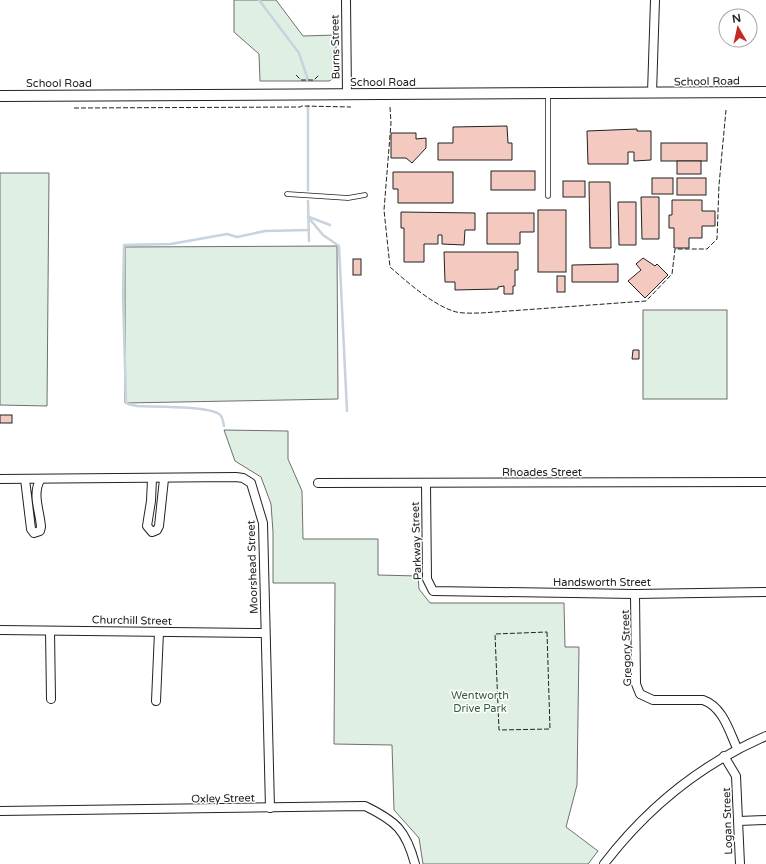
<svg xmlns="http://www.w3.org/2000/svg" width="766" height="864" font-family="'Varela Round',sans-serif">
	<rect width="100%" height="100%" fill="#fff"/>
	<g fill="#e0efe3" stroke="#6f6f6f">
		<path d="M234 0H276L303 36 336 35V77L329 81H260L259 54 234 32Z"/>
		<path d="M0 173H49L47 406 0 405Z"/>
		<path d="M337 246 338 399 125 403V247Z"/>
		<rect x="643" y="310" width="84" height="89"/>
		<path d="M224 430 288 431V459L302 491 303 539H378V575L418 576 419 589 430 603H564L565 647H579L577 785 566 827 598 851 588 864H423L419 838 394 810 392 745 334 744 335 583H273V532L271 504 261 477 235 461Z"/>
	</g>
	<g fill="none" stroke-linecap="round" stroke-linejoin="round">
		<g stroke="#c7d3dd" stroke-width="2.5">
			<path d="M259 0 299 53 308 80"/>
			<path d="M308 106V190"/>
			<path d="M308 201 309 241"/>
			<path d="M308 217 323 235 339 246 347 411"/>
			<path d="M309 217 330 225"/>
			<path d="M224 426C223 422 223 416 219 414 207 406 154 407 137 406L128 404 126 402 123 296 124 245 171 244 227 234 237 237 265 231 309 230"/>
		</g>
	</g>
	<g fill="#f3c9c0" stroke="#222">
		<path d="M507 126 508 143H512V160H438V143H453V127Z"/>
		<path d="M637 129V131H651V160L634 161V152H628V164H588L587 131Z"/>
		<path d="M391 133H416V139L426 138V148L412 163 406 158H391Z"/>
		<rect x="661" y="143" width="46" height="18"/>
		<rect x="677" y="161" width="24" height="13"/>
		<rect x="491" y="171" width="44" height="19"/>
		<path d="M393 172H453V203H398V189H393Z"/>
		<rect x="652" y="178" width="21" height="16"/>
		<rect x="677" y="178" width="29" height="17"/>
		<rect x="563" y="181" width="22" height="16"/>
		<path d="M589 182H610L611 248H590Z"/>
		<path d="M641 197H659V239H642Z"/>
		<path d="M672 200H702V211H715V226H702V238H689V248H674V228H669V215H672Z"/>
		<path d="M618 202H636V245H619Z"/>
		<rect x="538" y="210" width="28" height="62"/>
		<path d="M401 212 475 213V230H465L464 245 442 244V235H438V244H424V262H404V228H401Z"/>
		<path d="M487 213H534V232H520V244H487Z"/>
		<path d="M444 252H518V270H515V286H513V294H504V286L498 287V289L455 290V282H445Z"/>
		<path d="M643 258 655 266 657 264 668 275 645 298 628 281 641 270 636 264Z"/>
		<rect x="353" y="259" width="8" height="16"/>
		<path d="M618 264V282H572V265Z"/>
		<rect x="557" y="276" width="8" height="16"/>
		<path d="M633 350H639V359H632Z"/>
		<rect x="0" y="415" width="12" height="8"/>
	</g>
	<g fill="none" stroke-linecap="round" stroke-linejoin="round">
		<g stroke="#222" stroke-width="5.5">
			<g id="service">
				<path d="M548 93V196"/>
				<path d="M287 194 348 198 365 195"/>
			</g>
		</g>
		<g stroke="#222" stroke-width="10">
			<g id="minor">
				<path d="M346 0 347 94"/>
				<path d="M652 93 655 0"/>
				<path d="M0 479 236 477 243 478 251 483 263 523 270 808"/>
				<path d="M25 479 31 529 34 533 40 531 41 527C40 511 32 495 40 480"/>
				<path d="M152 479 151 501 147 526 152 532 157 530 159 526 164 479"/>
				<path d="M318 483 766 482"/>
				<path d="M426 484 427 579 433 591 635 594 766 592"/>
				<path d="M635 594 636 684 640 694 653 700H703C723 707 729 731 737 748"/>
				<path d="M0 630 265 633"/>
				<path d="M50 631 51 699"/>
				<path d="M156 701 159 632"/>
				<path d="M724 756 736 776 740 864"/>
				<path d="M0 811 365 806C396 821 406 830 415 864"/>
				<path d="M739 821 766 820"/>
				<path d="M604 864C647 808 701 764 766 736"/>
			</g>
		</g>
		<g stroke="#222" stroke-width="12">
			<path id="tertiary" d="M0 96 766 92"/>
		</g>
		<use href="#service" stroke="#fff" stroke-width="4"/>
		<use href="#minor" stroke="#fff" stroke-width="8"/>
		<use href="#tertiary" stroke="#fff" stroke-width="10"/>
		<g stroke="#222" stroke-width="1" stroke-dasharray="5 2" stroke-linecap="butt">
			<path d="M296 75 301 80H314L319 75"/>
			<path d="M390 107 391 123 384 210 390 267C407 282 432 304 453 311 461 314 472 313 481 313L646 301 672 274 675 249H707L717 239 719 185 726 110"/>
			<path d="M74 108 300 107 302 106 351 107"/>
			<path d="M547 632 550 729 499 730 495 634Z"/>
		</g>
	</g>
	<g text-anchor="middle" stroke-width="3" stroke-linejoin="round" paint-order="stroke">
		<g font-size="11" fill="#222" stroke="#fff">
			<text transform="translate(335 47) rotate(-91)" y="4">Burns Street</text>
			<text transform="translate(707 81) rotate(-1)" y="4">School Road</text>
			<text x="383" y="86">School Road</text>
			<text x="59" y="87">School Road</text>
			<text x="542" y="476">Rhoades Street</text>
			<text transform="translate(416 541) rotate(-92)" y="4">Parkway Street</text>
			<text transform="translate(252 567) rotate(-92)" y="4">Moorshead Street</text>
			<text x="602" y="586">Handsworth Street</text>
			<text transform="translate(132 620) rotate(1)" y="4">Churchill Street</text>
			<text transform="translate(626 648) rotate(-92)" y="4">Gregory Street</text>
			<text transform="translate(223 798) rotate(-1)" y="4">Oxley Street</text>
			<text transform="translate(727 821) rotate(-92)" y="4">Logan Street</text>
		</g>
		<g font-size="11" fill="#2f5e38" stroke="#fff">
			<text x="480" y="699">Wentworth<tspan x="480" dy="13">Drive Park</tspan></text>
		</g>
	</g>
	<g transform="translate(738 28) rotate(351)"><circle r="19" fill="#ffffff" stroke="#a7a7a7"/>
	<path d="M0-3L7 15L0 10L-7 15Z" fill="#c62828"/>
	<text y="-6" font-size="11" font-weight="bold" text-anchor="middle" fill="#222222">N</text>
	</g>
</svg>
